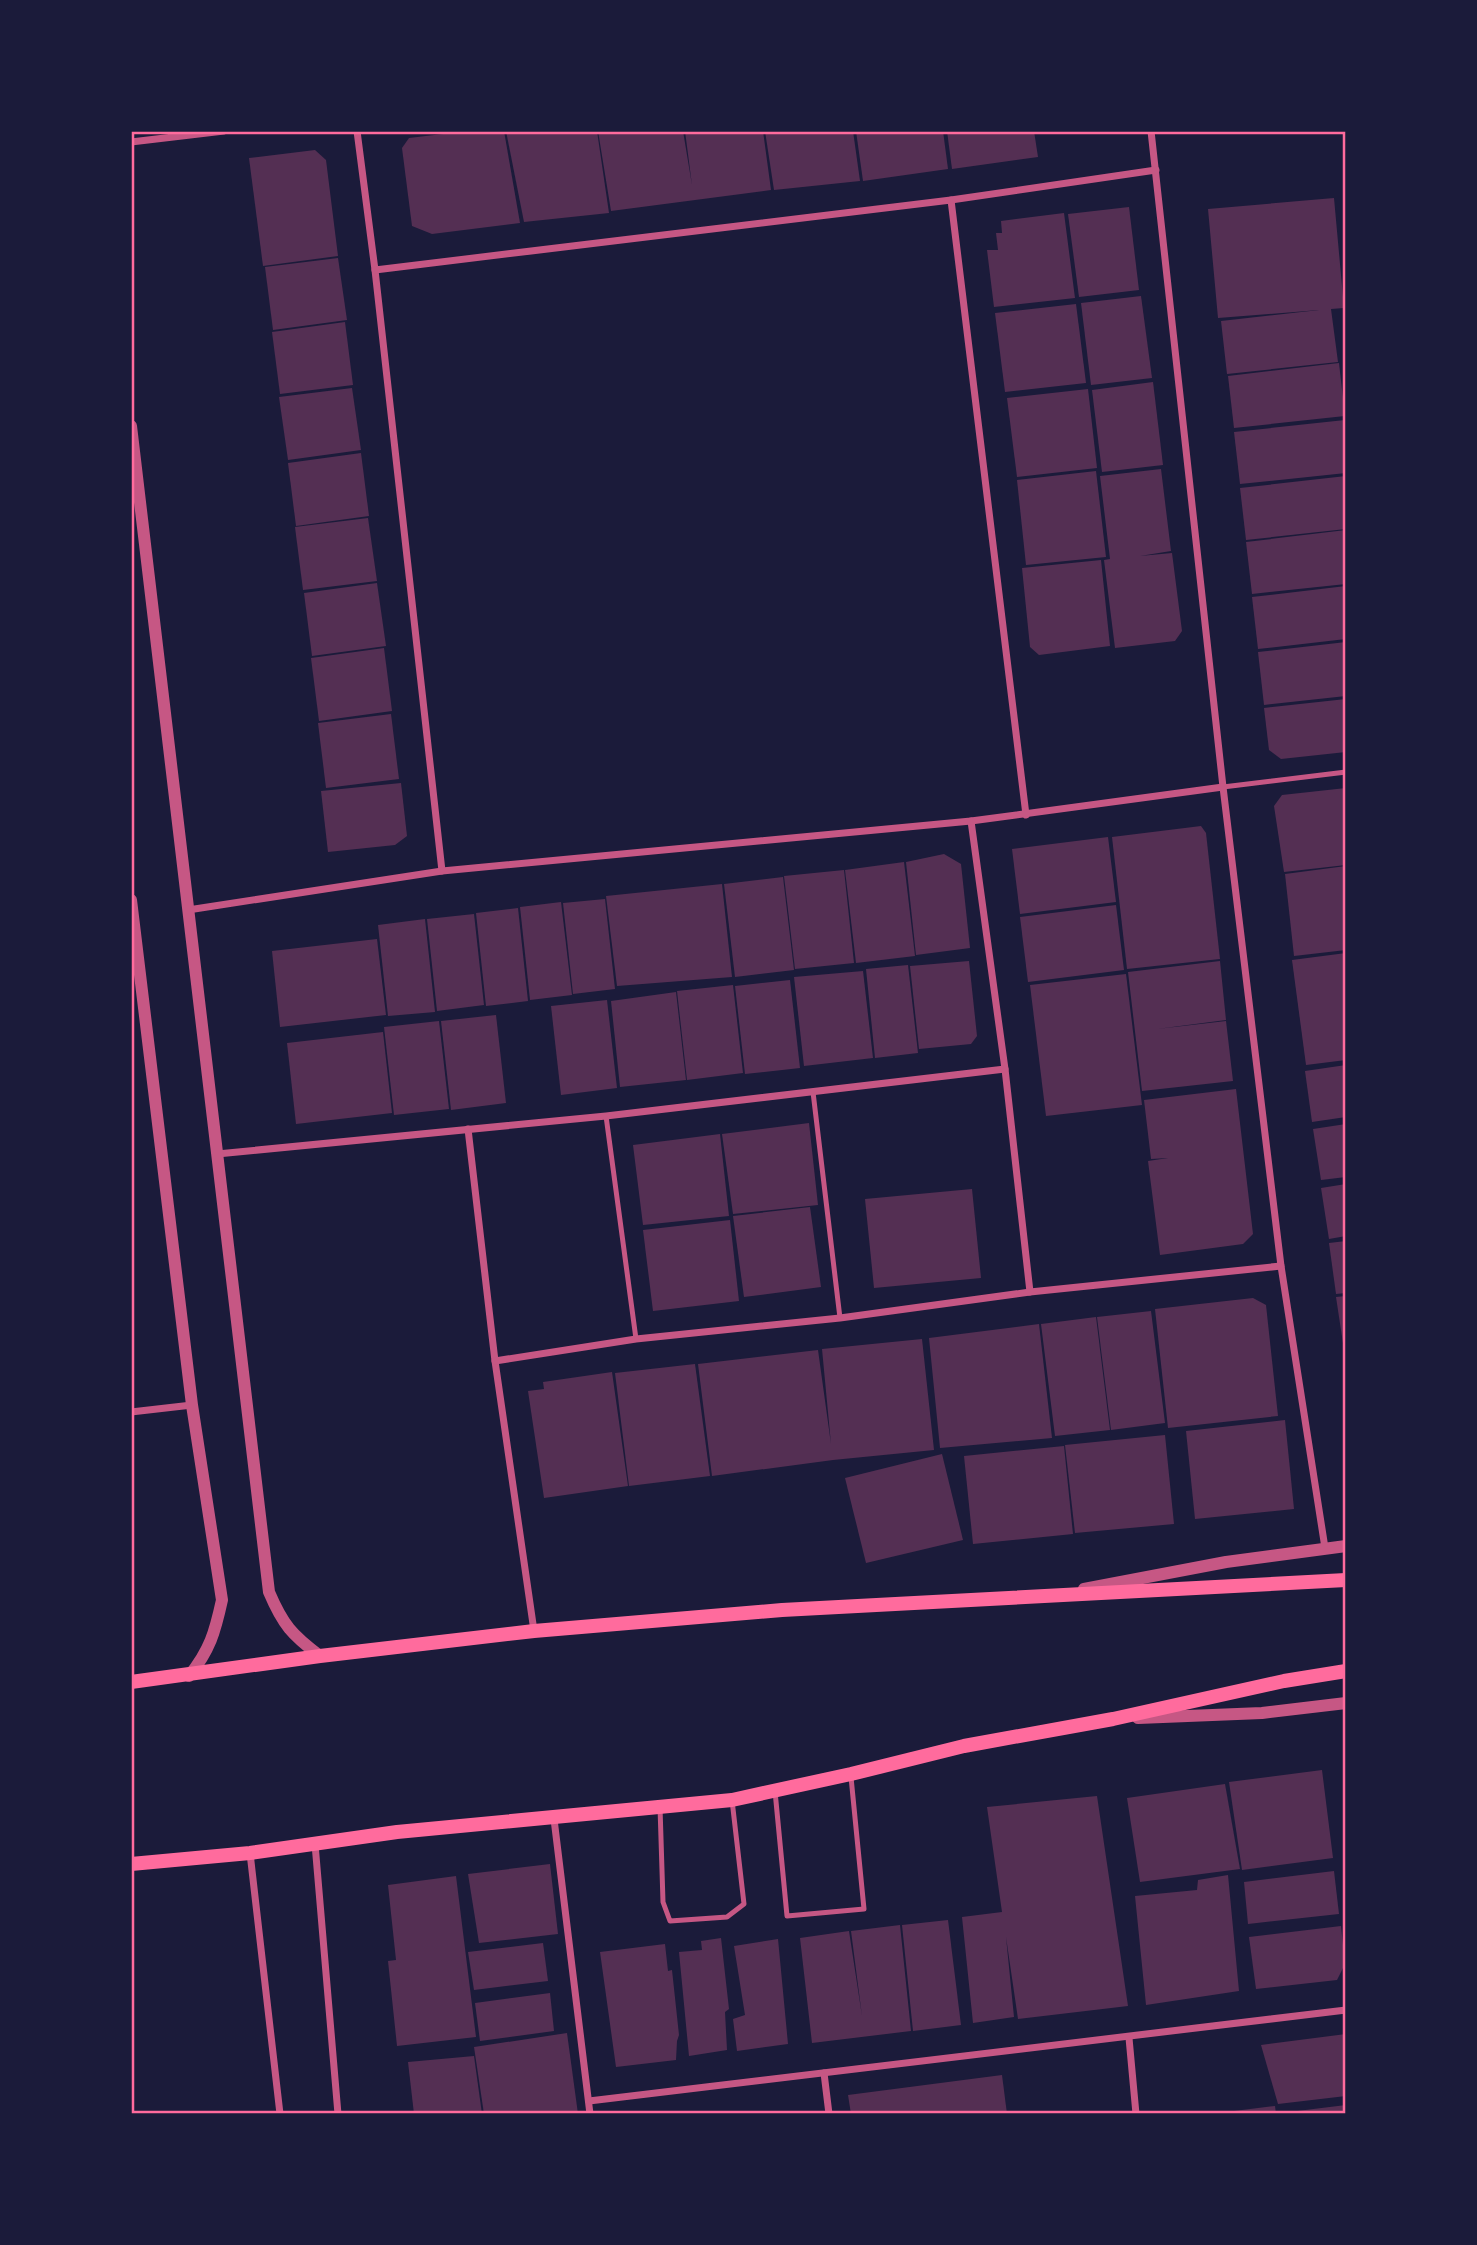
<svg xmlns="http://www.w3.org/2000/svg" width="1477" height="2245" font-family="Cabin,sans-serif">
	<rect width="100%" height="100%" fill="#1b1b3a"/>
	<g fill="#542f53">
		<path d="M468 131H504L520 223 432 234 412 226 402 148 409 138Z"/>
		<path d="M506 131H597L609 213 524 222Z"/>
		<path d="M598 131H683L692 185 685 131H763L771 190 611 211Z"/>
		<path d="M765 131H853L860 181 774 190Z"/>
		<path d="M856 131H943L948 169 863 181Z"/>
		<path d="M947 131H1034L1038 157 952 169Z"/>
		<path d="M315 150 326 160 338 256 263 266 249 158Z"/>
		<path d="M1334 198 1344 308 1331 309 1338 362 1227 374 1221 321 1319 310 1218 318 1208 209Z"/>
		<path d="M1129 207 1139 290 1079 297 1068 214Z"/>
		<path d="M1064 213 1075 298 994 307 987 250H998L996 233H1002L1001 221Z"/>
		<path d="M338 258 347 320 273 330 265 267Z"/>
		<path d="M1141 296 1152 378 1091 385 1081 303Z"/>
		<path d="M1076 304 1086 383 1005 392 995 313Z"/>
		<path d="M345 322 353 385 280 394 272 332Z"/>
		<path d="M1339 363 1345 416 1234 428 1228 376Z"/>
		<path d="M1153 382 1163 465 1102 472 1092 390Z"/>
		<path d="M352 388 361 450 288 460 279 397Z"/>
		<path d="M1088 389 1097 468 1017 477 1007 398Z"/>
		<path d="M1345 420 1346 473 1240 484 1234 432Z"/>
		<path d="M361 453 369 516 296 526 288 463Z"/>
		<path d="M1161 469 1171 551 1140 556 1172 553 1182 631 1175 641 1115 648 1104 560 1110 559 1100 476Z"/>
		<path d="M1096 471 1106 557 1026 565 1017 480Z"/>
		<path d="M1346 476V529L1246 540 1240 488Z"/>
		<path d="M368 518 377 581 303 590 295 527Z"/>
		<path d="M1346 530V584L1252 594 1246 542Z"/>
		<path d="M1101 560 1110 646 1039 655 1030 647 1022 568Z"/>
		<path d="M377 583 386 646 312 656 304 593Z"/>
		<path d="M1346 586V639L1258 649 1252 597Z"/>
		<path d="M1346 642V696L1264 705 1258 652Z"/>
		<path d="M384 648 392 711 319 721 311 658Z"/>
		<path d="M1346 699V752L1281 759 1269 750 1264 708Z"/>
		<path d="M391 714 399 779 326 788 318 723Z"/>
		<path d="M401 783 407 836 395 845 328 852 321 791Z"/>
		<path d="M1346 788V865L1284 872 1274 806 1282 795Z"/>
		<path d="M1201 826 1206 833 1220 959 1127 969 1112 837Z"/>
		<path d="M1108 837 1116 902 1020 914 1012 849Z"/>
		<path d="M944 854 961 864 970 948 916 955 906 862Z"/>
		<path d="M904 862 915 956 856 963 845 870Z"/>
		<path d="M1346 866V950L1294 956 1285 874Z"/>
		<path d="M844 870 854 963 795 969 784 876Z"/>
		<path d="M783 877 794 970 735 977 724 884Z"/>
		<path d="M722 884 732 977 617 986 606 896Z"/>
		<path d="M605 899 615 989 573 994 563 903Z"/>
		<path d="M561 902 572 995 530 1000 520 907Z"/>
		<path d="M1116 905 1124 970 1028 982 1020 917Z"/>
		<path d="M518 908 528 1001 486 1006 476 913Z"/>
		<path d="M474 914 484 1005 437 1011 427 919Z"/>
		<path d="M425 919 435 1012 388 1016 378 925Z"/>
		<path d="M377 939 386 1015 280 1027 272 951Z"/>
		<path d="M1346 953V1060L1306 1065 1292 960Z"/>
		<path d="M969 961 977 1036 971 1044 919 1049 910 966Z"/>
		<path d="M1220 961 1226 1020 1157 1029 1226 1021 1233 1081 1142 1091 1128 972Z"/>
		<path d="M908 965 918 1053 875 1058 866 969Z"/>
		<path d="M863 971 873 1058 804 1066 794 977Z"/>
		<path d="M1126 974 1142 1105 1046 1116 1030 985Z"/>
		<path d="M790 980 800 1068 745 1074 735 986Z"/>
		<path d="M733 985 743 1073 687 1080 677 991Z"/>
		<path d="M676 992 686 1080 620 1087 611 1001Z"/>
		<path d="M607 1000 617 1088 561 1095 551 1006Z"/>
		<path d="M496 1015 506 1103 451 1110 441 1021Z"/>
		<path d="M439 1021 449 1109 394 1115 384 1027Z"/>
		<path d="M383 1032 392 1113 296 1124 287 1043Z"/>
		<path d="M1346 1065V1117L1312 1122 1305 1071Z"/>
		<path d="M1236 1089 1253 1234 1243 1244 1160 1255 1148 1161 1168 1158 1151 1159 1144 1100Z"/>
		<path d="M809 1123 818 1205 733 1214 722 1134Z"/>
		<path d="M1346 1124V1177L1321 1180 1313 1129Z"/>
		<path d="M720 1134 729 1216 643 1225 633 1145Z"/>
		<path d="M1346 1184V1236L1329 1239 1321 1188Z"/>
		<path d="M972 1189 981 1278 874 1288 865 1199Z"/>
		<path d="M810 1207 821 1287 744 1297 733 1216Z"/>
		<path d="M730 1220 739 1301 653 1311 643 1230Z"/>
		<path d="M1346 1241V1293L1336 1294 1329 1243Z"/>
		<path d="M1346 1296V1350H1344L1336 1297Z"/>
		<path d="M1253 1298 1266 1305 1278 1416 1168 1428 1155 1309Z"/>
		<path d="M1151 1311 1165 1423 1111 1430 1097 1317Z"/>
		<path d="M1096 1317 1110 1430 1055 1436 1041 1324Z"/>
		<path d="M1039 1324 1052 1438 940 1448 929 1338Z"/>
		<path d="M922 1339 934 1450 833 1460 712 1476 698 1364 818 1350 831 1444 822 1349Z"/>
		<path d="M695 1364 710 1476 629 1486 615 1373Z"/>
		<path d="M612 1372 628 1486 544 1498 528 1391 544 1389 543 1382Z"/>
		<path d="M1285 1420 1294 1509 1195 1519 1186 1431Z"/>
		<path d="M1165 1435 1174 1524 1075 1533 1065 1445Z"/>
		<path d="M1064 1446 1073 1534 973 1544 964 1456Z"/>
		<path d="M942 1454 963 1540 866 1563 845 1478Z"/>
		<path d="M1322 1770 1333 1858 1242 1870 1229 1782Z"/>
		<path d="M1225 1784 1240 1869 1140 1882 1127 1798Z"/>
		<path d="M1097 1796 1128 2006 1018 2019 1006 1937 1014 2017 973 2023 962 1917 1002 1912 987 1807Z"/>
		<path d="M550 1864 558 1934 479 1943 468 1874Z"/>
		<path d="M1334 1871 1339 1914 1248 1924 1244 1882Z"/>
		<path d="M1228 1875 1239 1991 1146 2005 1135 1896 1197 1890 1198 1880Z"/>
		<path d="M456 1876 476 2037 397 2046 388 1961 396 1960 388 1885Z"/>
		<path d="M948 1920 961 2025 913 2031 902 1925Z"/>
		<path d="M900 1925 911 2031 812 2043 800 1938 849 1931 862 2016 851 1931Z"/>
		<path d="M1341 1926 1345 1964 1337 1980 1256 1989 1249 1937Z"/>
		<path d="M721 1938 729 2009 725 2012 727 2050 689 2056 679 1952 702 1950 701 1941Z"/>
		<path d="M778 1939 788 2044 737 2051 733 2019 745 2015 734 1946Z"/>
		<path d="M543 1943 548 1981 474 1990 468 1952Z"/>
		<path d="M665 1944 668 1971 672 1970 679 2035 677 2041 676 2060 616 2067 600 1952Z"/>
		<path d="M550 1993 554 2031 480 2041 475 2003Z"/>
		<path d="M567 2033 578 2114H484L474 2047Z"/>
		<path d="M1346 2034V2096L1278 2104 1261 2045Z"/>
		<path d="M474 2056 482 2114H414L408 2062Z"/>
		<path d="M1002 2075 1007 2114H851L848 2095Z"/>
		<path d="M1346 2105V2114H1289V2112Z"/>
		<path d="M1275 2106 1276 2114H1226V2112Z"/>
	</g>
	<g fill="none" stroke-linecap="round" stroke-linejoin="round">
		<g stroke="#c65784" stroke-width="5">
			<path d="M1223 787 1346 772"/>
			<path d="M813 1092 840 1318"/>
			<path d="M606 1116 636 1339"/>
			<path d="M775 1791 787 1916 864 1909 851 1777"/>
			<path d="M660 1807 663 1902 670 1921 727 1917 744 1904 732 1800"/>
		</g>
		<g stroke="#c65784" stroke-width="7">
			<path d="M357 131 375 270 442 871"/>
			<path d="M1151 131 1223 787 1281 1266 1325 1548"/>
			<path d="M131 142 224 131"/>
			<path d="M951 200 1026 815"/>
			<path d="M375 270 951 200 1156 170"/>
			<path d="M971 821 1005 1069 1030 1292"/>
			<path d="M188 910 442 871 971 821 1223 787"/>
			<path d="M468 1129 495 1361 534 1631"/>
			<path d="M217 1154 606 1116 1005 1069"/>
			<path d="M495 1361 636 1339 840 1318 1030 1292 1281 1266"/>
			<path d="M131 1412 192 1405"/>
			<path d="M554 1819 590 2114"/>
			<path d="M315 1844 338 2114"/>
			<path d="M250 1853 280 2114"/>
			<path d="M1129 2038 1136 2114"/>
			<path d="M824 2073 829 2114"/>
			<path d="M589 2101 1346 2010"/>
		</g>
		<g stroke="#c65784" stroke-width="12">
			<path d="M131 426 269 1592C283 1625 292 1635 320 1656"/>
			<path d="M131 900 192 1405 222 1600C215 1632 210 1650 189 1676"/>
			<path d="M1084 1589 1226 1562 1346 1546"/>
			<path d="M1138 1718 1262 1713 1346 1703"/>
		</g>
		<g stroke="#ff6b9d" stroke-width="14">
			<path d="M131 1682 320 1656 534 1631 782 1610 1346 1580"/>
			<path d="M131 1864 250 1853 397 1832 732 1800 851 1774 964 1746 1113 1719 1284 1681 1346 1671"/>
		</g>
	</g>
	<rect width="1477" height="2245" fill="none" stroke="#1b1b3a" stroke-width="266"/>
	<rect x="133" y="133" width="1211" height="1979" fill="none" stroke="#ff6b9d" stroke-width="2.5"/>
</svg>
